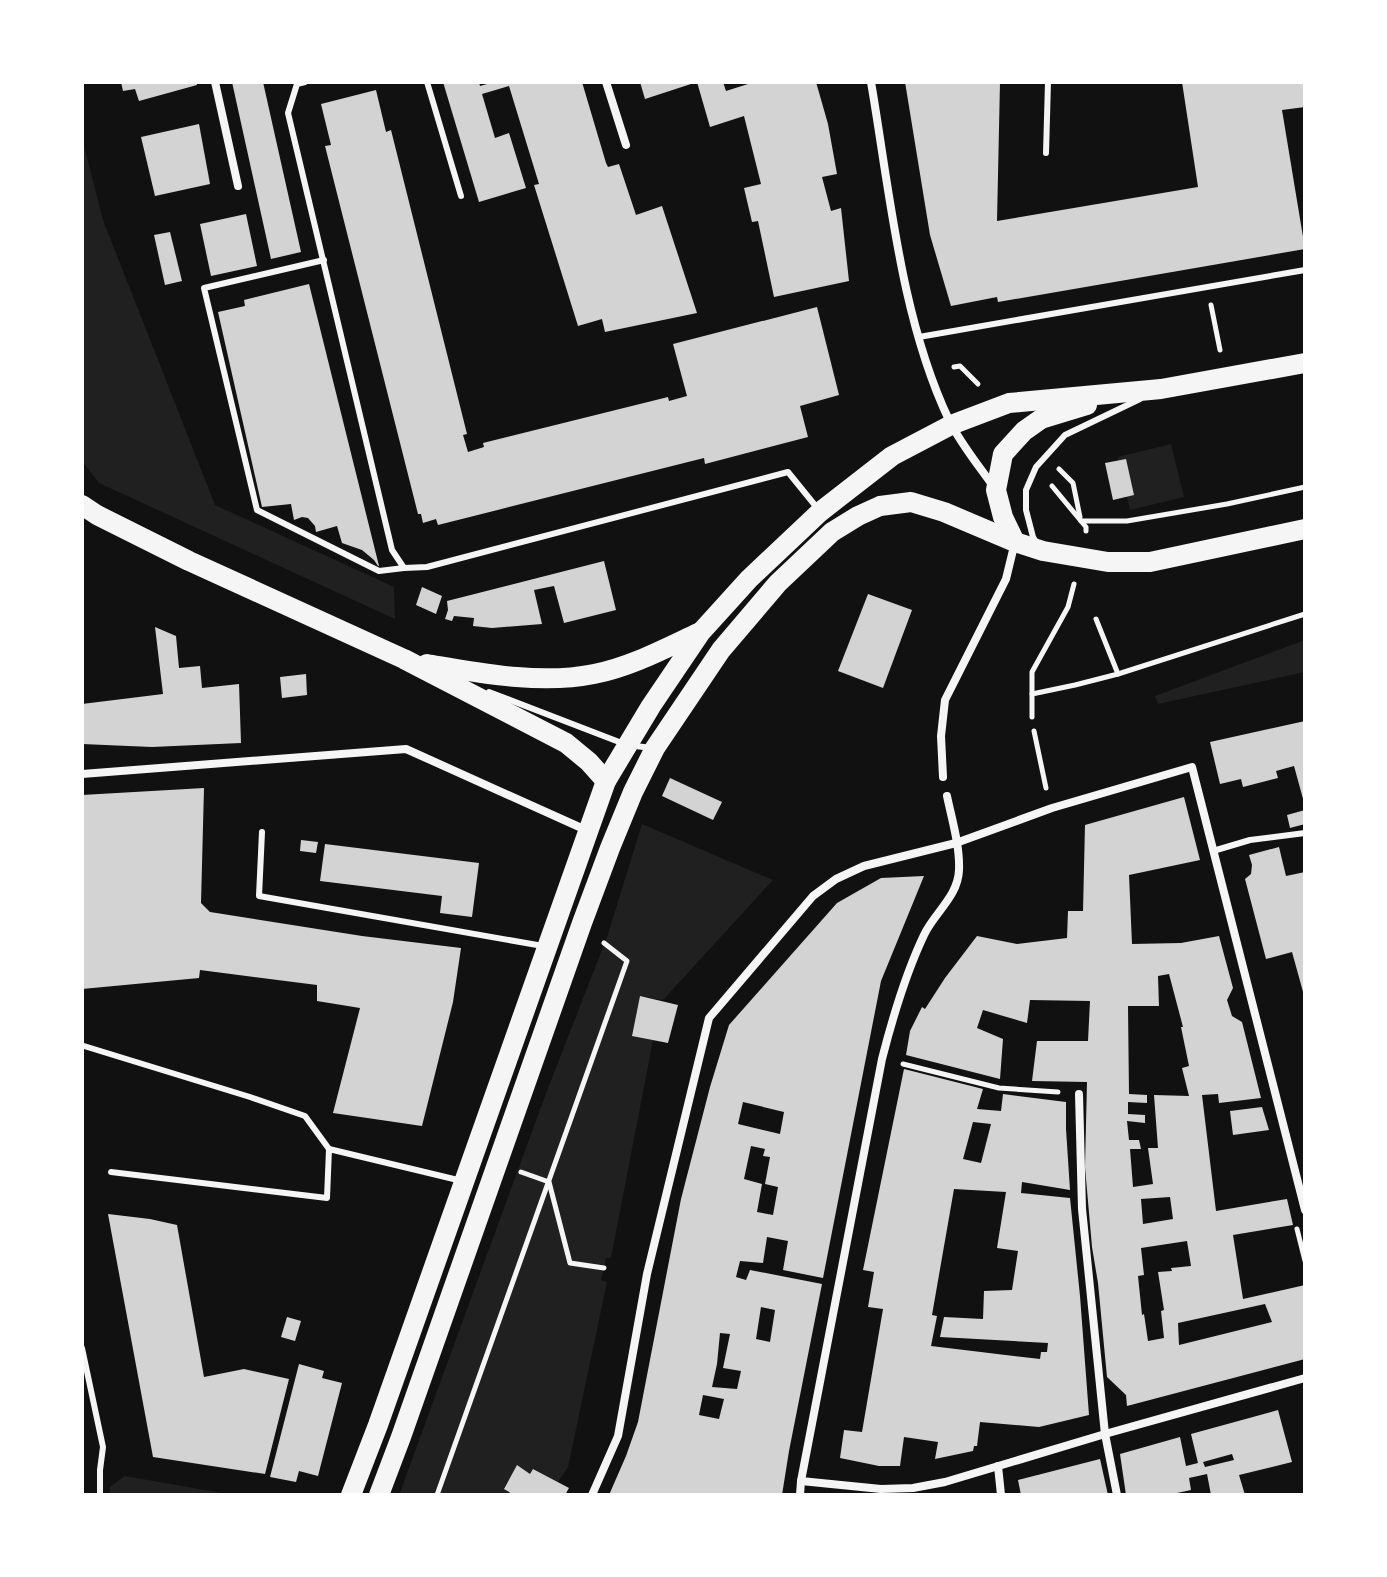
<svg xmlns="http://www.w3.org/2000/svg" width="1387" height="1577" font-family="'Open Sans',sans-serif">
	<rect width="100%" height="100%" fill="#111"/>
	<g fill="#202020">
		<path d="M82 138 103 220 215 505 394 587 395 619 99 483 82 461Z"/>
		<path d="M1171 444 1184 497 1130 510 1118 457Z"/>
		<path d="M1305 640V672L1158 704 1155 696Z"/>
		<path d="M642 824 773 880 663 1000 640 996 632 1035 653 1040 611 1258H606L601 1280 607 1282 568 1467 558 1482 534 1469 530 1474 517 1465 504 1488 514 1495H399L545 1096 607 937Z"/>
		<path d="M125 1476 234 1495H110V1487Z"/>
	</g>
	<g fill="#d3d3d3" fill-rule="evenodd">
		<path d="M121 82H196L197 85 139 101 135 89 123 91Z"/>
		<path d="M232 82H254V84L263 82 301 252 271 259Z"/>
		<path d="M443 82H479L480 86 494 82H582L606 163 608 167 619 164 636 215 662 206 697 313 605 332 602 319 578 326 534 185 539 184 509 86 482 94 495 138 509 133 526 188 479 202Z"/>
		<path d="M640 82H694V83L645 99Z"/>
		<path d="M697 82H723L726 91 748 84 747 82H816L828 124 837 174 822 177 831 211 841 208 849 281 774 297 758 221 752 222 744 188 761 184 744 116 710 127Z"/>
		<path d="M905 82H1000L997 221 1198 187 1182 82H1305V107L1282 110 1305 249 998 302 997 297 951 306 930 235Z"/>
		<path d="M376 90 386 132 391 130 467 434 463 435 468 452 484 447 483 443 668 397 669 401 687 396 673 344 817 307 839 395 800 406 808 437 705 464 704 458 438 525 436 519 423 523 421 514H418L325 146 331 145 321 104Z"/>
		<path d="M199 124 210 184 155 196 141 137Z"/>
		<path d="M246 214 257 266 211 276 200 224Z"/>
		<path d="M170 232 182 281 165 285 154 235Z"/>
		<path d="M309 284 379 566H378L374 560 362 550 342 543 337 526 316 532 315 526 308 518 302 517 294 520 291 504 262 507 218 312 245 306 244 300Z"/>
		<path d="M1126 459 1134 495 1113 500 1105 463Z"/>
		<path d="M604 561 616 610 564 623 554 586 534 590 542 624 492 628 473 626 474 618 454 616 452 621 445 619 448 610 447 601Z"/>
		<path d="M422 587 442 596 436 614 416 605Z"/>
		<path d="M868 594 912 610 883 688 838 671Z"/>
		<path d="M155 627 176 636 179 668 200 666 202 688 239 684 241 743 152 747 82 744V704L163 694Z"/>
		<path d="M306 674 307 695 282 698 280 677Z"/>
		<path d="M1305 721V806L1294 766 1276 771 1278 778 1243 787 1241 779 1220 784 1210 742Z"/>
		<path d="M670 778 722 802 713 820 662 796Z"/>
		<path d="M204 788 201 903 210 912 362 936 461 948 453 1002 422 1126 333 1113 360 1008 317 1001V985L200 970 199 978 82 989V795Z"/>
		<path d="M1184 797 1200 860 1129 875 1132 944 1181 943 1219 936 1233 988 1227 1000 1232 1016 1242 1022 1261 1098 1219 1103 1218 1094 1202 1095 1216 1211 1287 1199 1293 1225 1233 1235 1243 1299 1305 1285V1359L1127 1406 1126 1395 1107 1377 1098 1283 1092 1247 1085 1167 1087 1082 1032 1081 1037 1041H1088L1090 1001 1030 1000 1027 1023 983 1010 977 1028 1003 1039 1000 1079 906 1055 910 1031 922 1007 925 1009 945 978 977 936 1017 944 1067 938 1068 911H1083L1085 825ZM1169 974 1183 1027H1181L1189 1066 1182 1068 1189 1096 1154 1095 1158 1148H1148L1153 1184 1133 1187 1130 1149H1141L1139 1140H1129L1127 1121 1145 1123V1115L1128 1114V1102L1147 1103V1095L1129 1094 1128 1006H1159L1158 976ZM1170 1197 1173 1219 1143 1224 1141 1199ZM1187 1241 1191 1266 1171 1268 1172 1271 1158 1272 1164 1310 1161 1311 1164 1338 1148 1341 1144 1314 1142 1315 1138 1276 1144 1275 1141 1248ZM1265 1304 1272 1322 1179 1345 1178 1323Z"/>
		<path d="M1305 810V824L1290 828 1287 815Z"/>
		<path d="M301 840 318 842 316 853 300 851Z"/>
		<path d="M325 844 479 863 472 917 440 913 442 896 320 881Z"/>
		<path d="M1279 847 1286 876 1305 872V999L1292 952 1266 959 1245 879 1251 874 1252 865 1249 855Z"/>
		<path d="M924 876 881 981 823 1278 783 1270 788 1241 767 1237 763 1263 740 1261 736 1277 746 1280 750 1270 822 1284 789 1451 782 1495H609L626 1456 638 1422 681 1199 710 1087 729 1025 837 903 881 878ZM743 1102 784 1112 780 1134 738 1124ZM751 1146 765 1149 763 1156 770 1157 765 1184 778 1187 773 1215 757 1212 762 1184 744 1179ZM761 1307 775 1310 770 1342 756 1339ZM720 1333 730 1334 723 1368 741 1371 737 1389 712 1387 717 1364ZM703 1395 724 1399 719 1419 699 1415Z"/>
		<path d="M640 996 678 1005 668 1043 632 1036Z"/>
		<path d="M904 1069 983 1089 977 1109 1001 1111 1003 1094 1066 1102V1129L1070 1190 1022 1182 1021 1193 1070 1198 1080 1296 1089 1415 1039 1427 980 1422 977 1446H974L973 1451 935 1459 938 1442 904 1437 900 1466H879L840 1458 844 1430 862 1432 883 1309 868 1307 874 1272 863 1270ZM973 1122 991 1124 981 1163 963 1159ZM954 1189 1006 1192 997 1248 1018 1251 1012 1290 984 1291 983 1319 944 1317 940 1337 1048 1343 1047 1352H1041L1040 1359 931 1346 937 1316 932 1315Z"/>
		<path d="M1262 1107 1269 1130 1233 1135 1230 1111Z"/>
		<path d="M108 1214 150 1219 177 1225 204 1377 244 1369 289 1379 265 1474 153 1457Z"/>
		<path d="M287 1317 301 1321 295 1341 281 1337Z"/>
		<path d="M299 1364 324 1371 322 1378 342 1383 318 1476 299 1471 296 1482 270 1477Z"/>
		<path d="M1278 1410 1292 1462 1239 1475 1245 1495H1224V1493L1211 1495 1207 1474 1189 1478 1191 1490 1177 1493V1495H1126L1120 1454 1180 1437 1186 1466 1198 1463 1191 1434ZM1232 1454 1234 1460 1205 1467 1203 1462Z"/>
		<path d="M1100 1459 1108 1495H1021L1018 1480Z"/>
		<path d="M517 1465 530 1474 533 1469 569 1488 565 1495H514L504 1489Z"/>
	</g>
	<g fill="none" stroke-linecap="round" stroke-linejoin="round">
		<g stroke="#f5f5f5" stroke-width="5">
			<path d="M1211 305 1220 350"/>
			<path d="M954 367 960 366 978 384"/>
			<path d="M1059 469 1073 483 1080 517"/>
			<path d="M1052 486 1086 527V531"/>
			<path d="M1081 521H1127L1227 504 1305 487"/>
			<path d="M1096 619 1118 674"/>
			<path d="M1032 694 1075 685 1118 674 1305 614"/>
			<path d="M1032 717V672L1068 607 1074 584"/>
			<path d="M1034 731 1046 788"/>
			<path d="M903 1064 999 1088 1058 1092"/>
			<path d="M521 1172 549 1182 570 1263 604 1268"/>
			<path d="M1297 1229 1305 1261"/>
			<path d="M437 1495 627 961 604 943"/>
		</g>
		<g stroke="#f5f5f5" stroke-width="6">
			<path d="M305 82 297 84 288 113 392 550 404 568 427 567 788 472 818 509"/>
			<path d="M427 82 461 196"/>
			<path d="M1046 153 1048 82"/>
			<path d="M324 260 204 288 257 510 379 571 404 568"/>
			<path d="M919 337 1305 270"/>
			<path d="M1036 542 1033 537 1026 510V490L1036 467 1065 435 1140 399"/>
			<path d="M489 692 627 745 652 748"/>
			<path d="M262 832 259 896 543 946"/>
			<path d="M1213 851 1250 840 1305 833"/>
			<path d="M84 1046 250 1097 305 1116 329 1149"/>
			<path d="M111 1172 327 1198 329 1149 462 1181"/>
			<path d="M82 1348 103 1447 100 1470V1495"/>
		</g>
		<g stroke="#f5f5f5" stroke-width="8">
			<path d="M215 82 238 186"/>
			<path d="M606 82 626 145"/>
			<path d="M871 82C890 193 901 319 949 420 960 443 979 466 993 486"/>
			<path d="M82 774 406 749 586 830"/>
			<path d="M943 777 941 736 945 700 1006 579 1015 542"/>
			<path d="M1079 1094 1082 1209 1105 1434 1117 1495"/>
			<path d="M998 1466 1001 1495"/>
			<path d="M801 1481 881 1489 913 1488 945 1482 1105 1434 1305 1378"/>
			<path d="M592 1495 618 1436 647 1274 709 1018 813 896 836 879 864 866 956 843 1052 808 1192 767 1305 1210"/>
			<path d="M800 1495 801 1481 882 1059C893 1016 905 975 924 935 934 913 958 897 959 870 960 846 952 820 947 796"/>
		</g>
		<g stroke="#f5f5f5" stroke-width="20">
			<path d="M82 505 97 515 189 561 404 659 566 743 589 762 606 781"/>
			<path d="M1015 542 1003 517 996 490 1003 454 1024 431 1041 419 1087 405"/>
			<path d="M427 664C480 673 540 685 594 674 630 667 664 649 698 633"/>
			<path d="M351 1495 378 1425 606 781 651 706 701 632 749 579 820 512 892 456 951 425 1009 403 1161 389 1305 363"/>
			<path d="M379 1495 401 1437 582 923 610 848 633 792 655 748 721 650 778 583 832 532 858 516 880 506 911 502 944 512 1015 542 1043 551 1108 562H1150L1305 529"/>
		</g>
	</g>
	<rect width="1387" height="1577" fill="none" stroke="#ffffff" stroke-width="168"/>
</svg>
